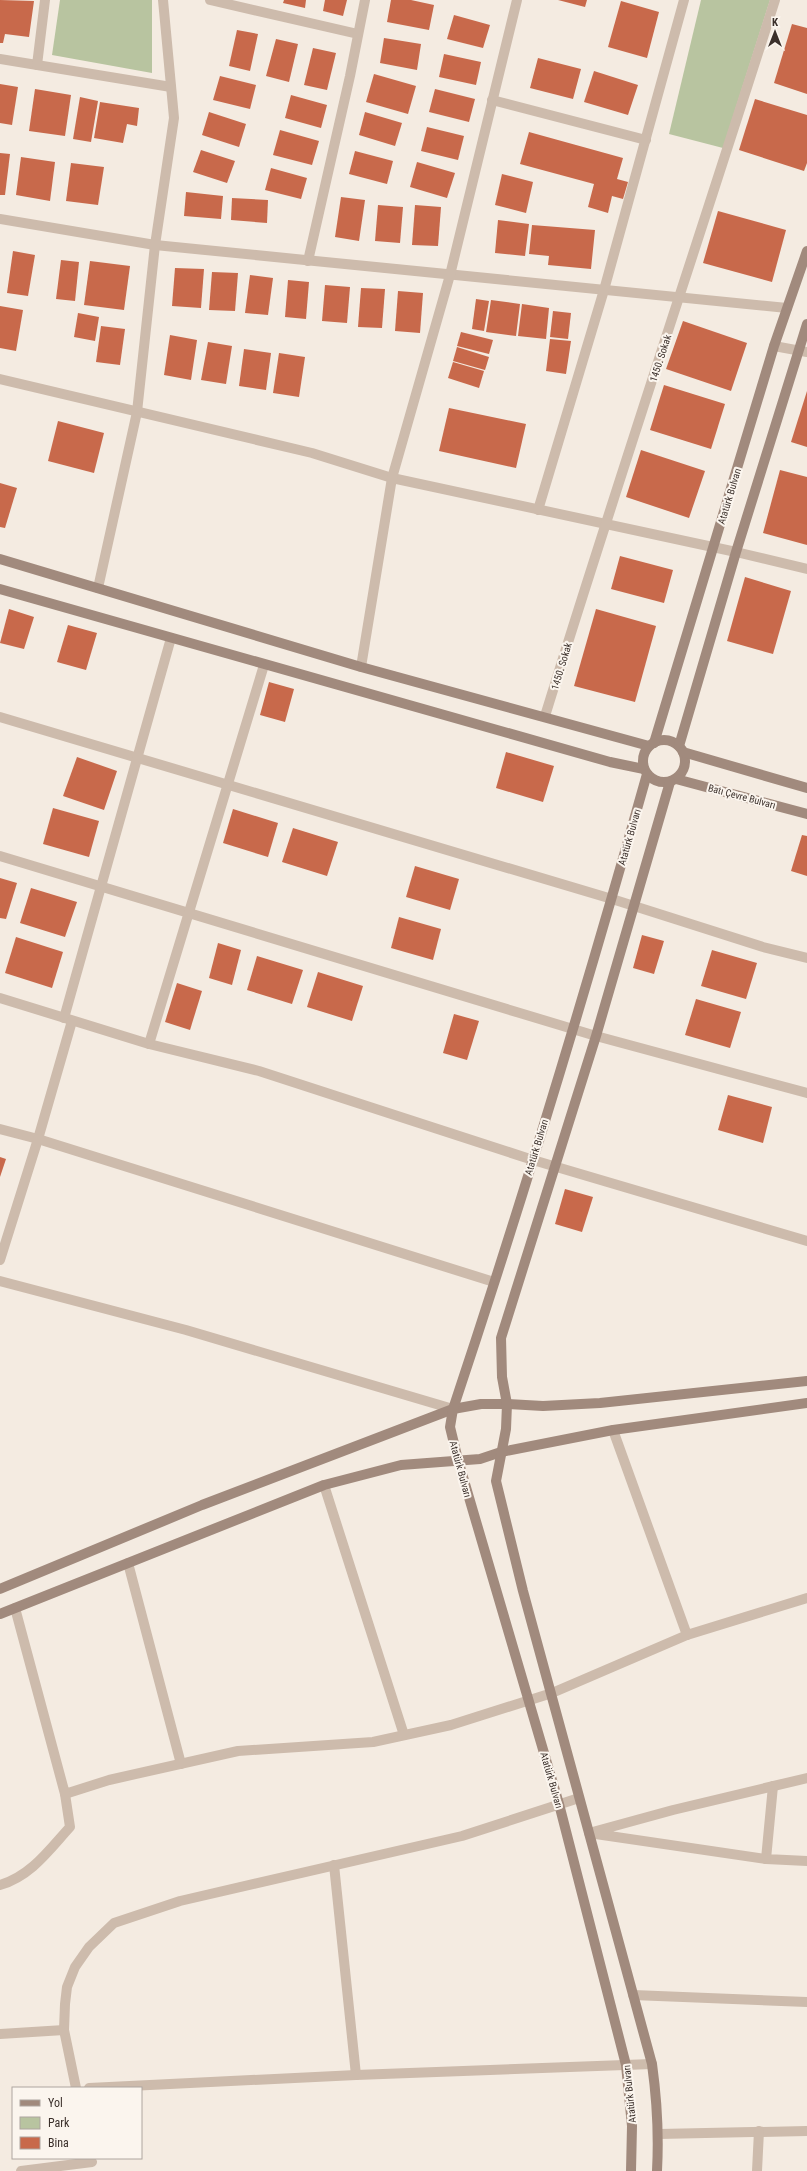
<svg xmlns="http://www.w3.org/2000/svg" width="807" height="2171" font-family="'Roboto Condensed',sans-serif">
	<rect width="100%" height="100%" fill="#f4ebe1"/>
	<g fill="#b8c4a0">
		<path d="M60 0H152V73L52 55Z"/>
		<path d="M701 0H770L723 148 669 134Z"/>
	</g>
	<g fill="#c8694b">
		<path d="M0 0 34 1 29 37 5 34 3 43H0Z"/>
		<path d="M284 0H306L305 8 283 3Z"/>
		<path d="M325 0H347L343 16 323 11Z"/>
		<path d="M391 0H411L434 5 429 30 387 22Z"/>
		<path d="M558 0H587L585 7Z"/>
		<path d="M621 1 659 12 647 58 608 47Z"/>
		<path d="M454 15 490 25 483 48 447 39Z"/>
		<path d="M792 24 807 28V94L774 83Z"/>
		<path d="M237 30 258 34 250 71 229 66Z"/>
		<path d="M384 38 421 44 417 70 380 63Z"/>
		<path d="M276 39 298 44 289 82 266 76Z"/>
		<path d="M313 48 336 53 327 90 304 85Z"/>
		<path d="M444 54 481 62 476 85 439 77Z"/>
		<path d="M538 58 581 69 573 99 530 88Z"/>
		<path d="M594 71 638 85 628 115 584 102Z"/>
		<path d="M374 74 416 86 408 114 366 102Z"/>
		<path d="M220 76 256 85 250 109 213 100Z"/>
		<path d="M0 84 18 87 12 125 0 123Z"/>
		<path d="M35 89 71 95 65 136 29 131Z"/>
		<path d="M435 89 475 99 469 122 429 112Z"/>
		<path d="M291 95 327 105 321 128 285 118Z"/>
		<path d="M80 97 98 101 91 142 73 139Z"/>
		<path d="M755 99 807 115V163L804 171 739 150Z"/>
		<path d="M100 102 139 108 137 126 127 124 123 143 94 138Z"/>
		<path d="M209 112 246 124 239 147 202 135Z"/>
		<path d="M365 112 402 123 395 146 359 135Z"/>
		<path d="M427 127 464 136 458 160 421 151Z"/>
		<path d="M280 130 319 141 312 165 273 155Z"/>
		<path d="M529 132 623 158 617 179 628 182 623 199 612 196 608 213 588 207 594 184 520 164Z"/>
		<path d="M201 150 235 161 227 183 193 172Z"/>
		<path d="M355 151 393 161 387 184 349 174Z"/>
		<path d="M0 153 10 154 5 195H0Z"/>
		<path d="M21 157 55 162 50 201 16 195Z"/>
		<path d="M417 162 455 173 447 198 410 187Z"/>
		<path d="M71 163 104 167 98 205 66 201Z"/>
		<path d="M271 168 307 178 301 199 265 190Z"/>
		<path d="M502 174 533 182 526 213 495 205Z"/>
		<path d="M186 192 223 196 221 219 184 216Z"/>
		<path d="M341 197 365 200 359 241 335 237Z"/>
		<path d="M232 198 268 200 267 223 231 220Z"/>
		<path d="M378 205 403 207 400 243 375 241Z"/>
		<path d="M415 205 441 207 438 246 412 245Z"/>
		<path d="M718 211 786 230 772 282 703 263Z"/>
		<path d="M498 220 529 224 525 256 495 253Z"/>
		<path d="M532 225 595 230 591 269 548 265 549 256 529 254Z"/>
		<path d="M13 251 35 255 28 296 7 293Z"/>
		<path d="M61 260 79 262 75 301 56 299Z"/>
		<path d="M90 261 130 266 124 310 84 305Z"/>
		<path d="M175 268 204 269 201 308 172 306Z"/>
		<path d="M212 272 238 273 235 311 209 310Z"/>
		<path d="M250 275 273 278 268 315 245 313Z"/>
		<path d="M288 280 309 282 306 319 285 317Z"/>
		<path d="M325 285 350 287 347 323 322 321Z"/>
		<path d="M361 288 385 289 382 328 358 327Z"/>
		<path d="M398 291 423 293 420 333 395 331Z"/>
		<path d="M476 299 489 301 484 331 472 329Z"/>
		<path d="M491 300 520 304 516 336 486 332Z"/>
		<path d="M522 304 549 308 546 339 518 336Z"/>
		<path d="M0 306 23 310 16 351 0 348Z"/>
		<path d="M553 311 571 313 568 339 550 337Z"/>
		<path d="M78 313 99 317 95 341 74 337Z"/>
		<path d="M683 321 747 343 731 391 666 369Z"/>
		<path d="M101 326 125 329 120 365 96 362Z"/>
		<path d="M461 332 493 340 489 354 457 346Z"/>
		<path d="M170 335 197 340 191 380 164 375Z"/>
		<path d="M550 339 571 341 566 374 546 371Z"/>
		<path d="M208 342 232 346 226 384 201 380Z"/>
		<path d="M457 347 489 357 485 370 453 361Z"/>
		<path d="M244 349 271 353 266 390 239 386Z"/>
		<path d="M279 353 305 357 299 397 273 393Z"/>
		<path d="M453 362 484 371 479 388 448 378Z"/>
		<path d="M664 385 725 404 711 449 650 430Z"/>
		<path d="M807 391V447L791 442Z"/>
		<path d="M449 408 526 424 516 468 439 451Z"/>
		<path d="M58 421 104 433 94 473 48 461Z"/>
		<path d="M641 450 705 471 689 518 626 497Z"/>
		<path d="M780 470 807 477V545L763 533Z"/>
		<path d="M0 483 17 488 5 528 0 527Z"/>
		<path d="M620 556 673 570 664 603 611 589Z"/>
		<path d="M745 577 791 591 773 654 727 641Z"/>
		<path d="M9 609 34 617 24 649 0 643Z"/>
		<path d="M596 609 656 626 635 702 574 686Z"/>
		<path d="M68 625 97 633 86 670 57 662Z"/>
		<path d="M269 682 294 689 285 722 260 715Z"/>
		<path d="M506 752 554 766 543 802 496 788Z"/>
		<path d="M77 757 117 771 104 810 63 796Z"/>
		<path d="M53 808 99 821 89 857 43 844Z"/>
		<path d="M233 809 278 823 268 857 223 843Z"/>
		<path d="M293 828 338 842 327 876 282 862Z"/>
		<path d="M802 835 807 836V876L791 871Z"/>
		<path d="M415 866 459 879 450 910 406 897Z"/>
		<path d="M0 878 17 883 6 919 0 918Z"/>
		<path d="M31 888 77 902 65 937 20 923Z"/>
		<path d="M399 917 441 929 433 960 391 948Z"/>
		<path d="M642 935 664 941 654 974 633 968Z"/>
		<path d="M16 937 63 952 52 988 5 973Z"/>
		<path d="M218 943 241 950 232 985 209 978Z"/>
		<path d="M712 950 757 963 746 999 701 986Z"/>
		<path d="M257 956 303 970 292 1004 247 990Z"/>
		<path d="M318 972 363 986 352 1021 307 1007Z"/>
		<path d="M177 983 202 991 190 1030 165 1022Z"/>
		<path d="M696 999 741 1012 730 1048 685 1035Z"/>
		<path d="M454 1014 479 1021 467 1060 443 1053Z"/>
		<path d="M728 1095 772 1107 763 1143 718 1130Z"/>
		<path d="M0 1157 6 1159 0 1177Z"/>
		<path d="M565 1189 593 1197 582 1232 555 1224Z"/>
	</g>
	<g fill="none" stroke-linecap="round" stroke-linejoin="round">
		<g stroke="#cdbbac" stroke-width="10">
			<path d="M210 0 358 34"/>
			<path d="M0 59 171 87"/>
			<path d="M37 65 45 0"/>
			<path d="M492 100 646 140"/>
			<path d="M0 219 155 245 787 308"/>
			<path d="M308 261 350 76 365 0"/>
			<path d="M774 346 807 352"/>
			<path d="M0 379 312 453 392 478 736 552 807 569"/>
			<path d="M538 510 604 290 684 0"/>
			<path d="M98 588 137 412 155 245 174 118 163 0"/>
			<path d="M361 667 392 478 450 275 517 0"/>
			<path d="M545 716C619 477 699 239 775 0"/>
			<path d="M0 717 612 899 763 947 807 958"/>
			<path d="M0 856 596 1036 807 1093"/>
			<path d="M0 998 149 1044 259 1071 533 1160 807 1241"/>
			<path d="M64 1018 171 638"/>
			<path d="M149 1044 264 665"/>
			<path d="M0 1129 38 1139 72 1021"/>
			<path d="M0 1260 38 1139 494 1282"/>
			<path d="M0 1281 186 1330 453 1409"/>
			<path d="M613 1430 687 1635"/>
			<path d="M324 1485 404 1735"/>
			<path d="M128 1563 181 1764"/>
			<path d="M15 1608 65 1794 109 1780 238 1751 373 1742 451 1725 552 1693 687 1635 807 1598"/>
			<path d="M773 1786 766 1859 807 1861"/>
			<path d="M766 1859 589 1833 673 1810 807 1778"/>
			<path d="M334 1865 356 2075"/>
			<path d="M0 1885C31 1876 49 1850 70 1827L65 1794"/>
			<path d="M633 1995 807 2002"/>
			<path d="M0 2034 64 2030"/>
			<path d="M76 2088 64 2030 65 2004 67 1987 75 1967 89 1947 114 1923 180 1901 462 1836 579 1798"/>
			<path d="M89 2088 356 2075 652 2064"/>
			<path d="M659 2134 807 2131"/>
			<path d="M21 2171 92 2162"/>
			<path d="M757 2171 759 2131"/>
		</g>
		<g stroke="#a18a7d" stroke-width="10">
			<path d="M0 559 361 667 649 746"/>
			<path d="M0 589 610 762 644 769"/>
			<circle cx="664" cy="761" r="21"/>
			<path d="M654 743 774 346 807 251"/>
			<path d="M679 746 736 552 807 324"/>
			<path d="M683 752 807 788"/>
			<path d="M676 779 807 814"/>
			<path d="M0 1589 202 1505 453 1409 481 1404H507L543 1406 600 1403 807 1381"/>
			<path d="M0 1614 324 1485 401 1465 480 1459 501 1452 613 1430 807 1403"/>
			<path d="M631 2171 632 2126 626 2065 559 1804 458 1460 450 1427 453 1409C523 1199 587 987 647 774"/>
			<path d="M657 2171C659 2134 657 2100 652 2064L523 1591 496 1481 506 1429 507 1404 502 1377 501 1338 596 1036 670 782"/>
		</g>
	</g>
	<g text-anchor="middle" stroke-width="4" stroke-linejoin="round" paint-order="stroke">
		<g font-size="10" fill="#3b302b" stroke="#fbf5ee">
			<text transform="translate(660 358) rotate(-72)" y="4">1450. Sokak</text>
			<text transform="translate(729 496) rotate(-73)" y="4">Atatürk Bulvarı</text>
			<text transform="translate(561 666) rotate(-73)" y="4">1450. Sokak</text>
			<text transform="translate(742 796) rotate(15)" y="4">Batı Çevre Bulvarı</text>
			<text transform="translate(629 837) rotate(-74)" y="4">Atatürk Bulvarı</text>
			<text transform="translate(536 1147) rotate(-73)" y="4">Atatürk Bulvarı</text>
			<text transform="translate(461 1469) rotate(75)" y="4">Atatürk Bulvarı</text>
			<text transform="translate(552 1780) rotate(74)" y="4">Atatürk Bulvarı</text>
			<text transform="translate(629 2094) rotate(-96)" y="4">Atatürk Bulvarı</text>
		</g>
	</g>
	<rect x="12" y="2087" width="130" height="72" fill="#fbf5ee" stroke="#aea6a0"/>
	<rect x="20" y="2100" width="20" height="6" fill="#a18a7d" stroke="#aea6a0"/>
	<text x="48" y="2107" font-size="12" fill="#3b302b">Yol</text>
	<rect x="20" y="2117" width="20" height="12" fill="#b8c4a0" stroke="#aea6a0"/>
	<text x="48" y="2127" font-size="12" fill="#3b302b">Park</text>
	<rect x="20" y="2137" width="20" height="12" fill="#c8694b" stroke="#aea6a0"/>
	<text x="48" y="2147" font-size="12" fill="#3b302b">Bina</text>
	<g transform="translate(775 32)" stroke="#fbf5ee" stroke-width="3" paint-order="stroke">
	<path d="M0-3L7 15L0 10L-7 15Z" fill="#3b302b"/>
	<text y="-6" font-size="11" font-weight="bold" text-anchor="middle" fill="#3b302b">K</text>
	</g>
</svg>
